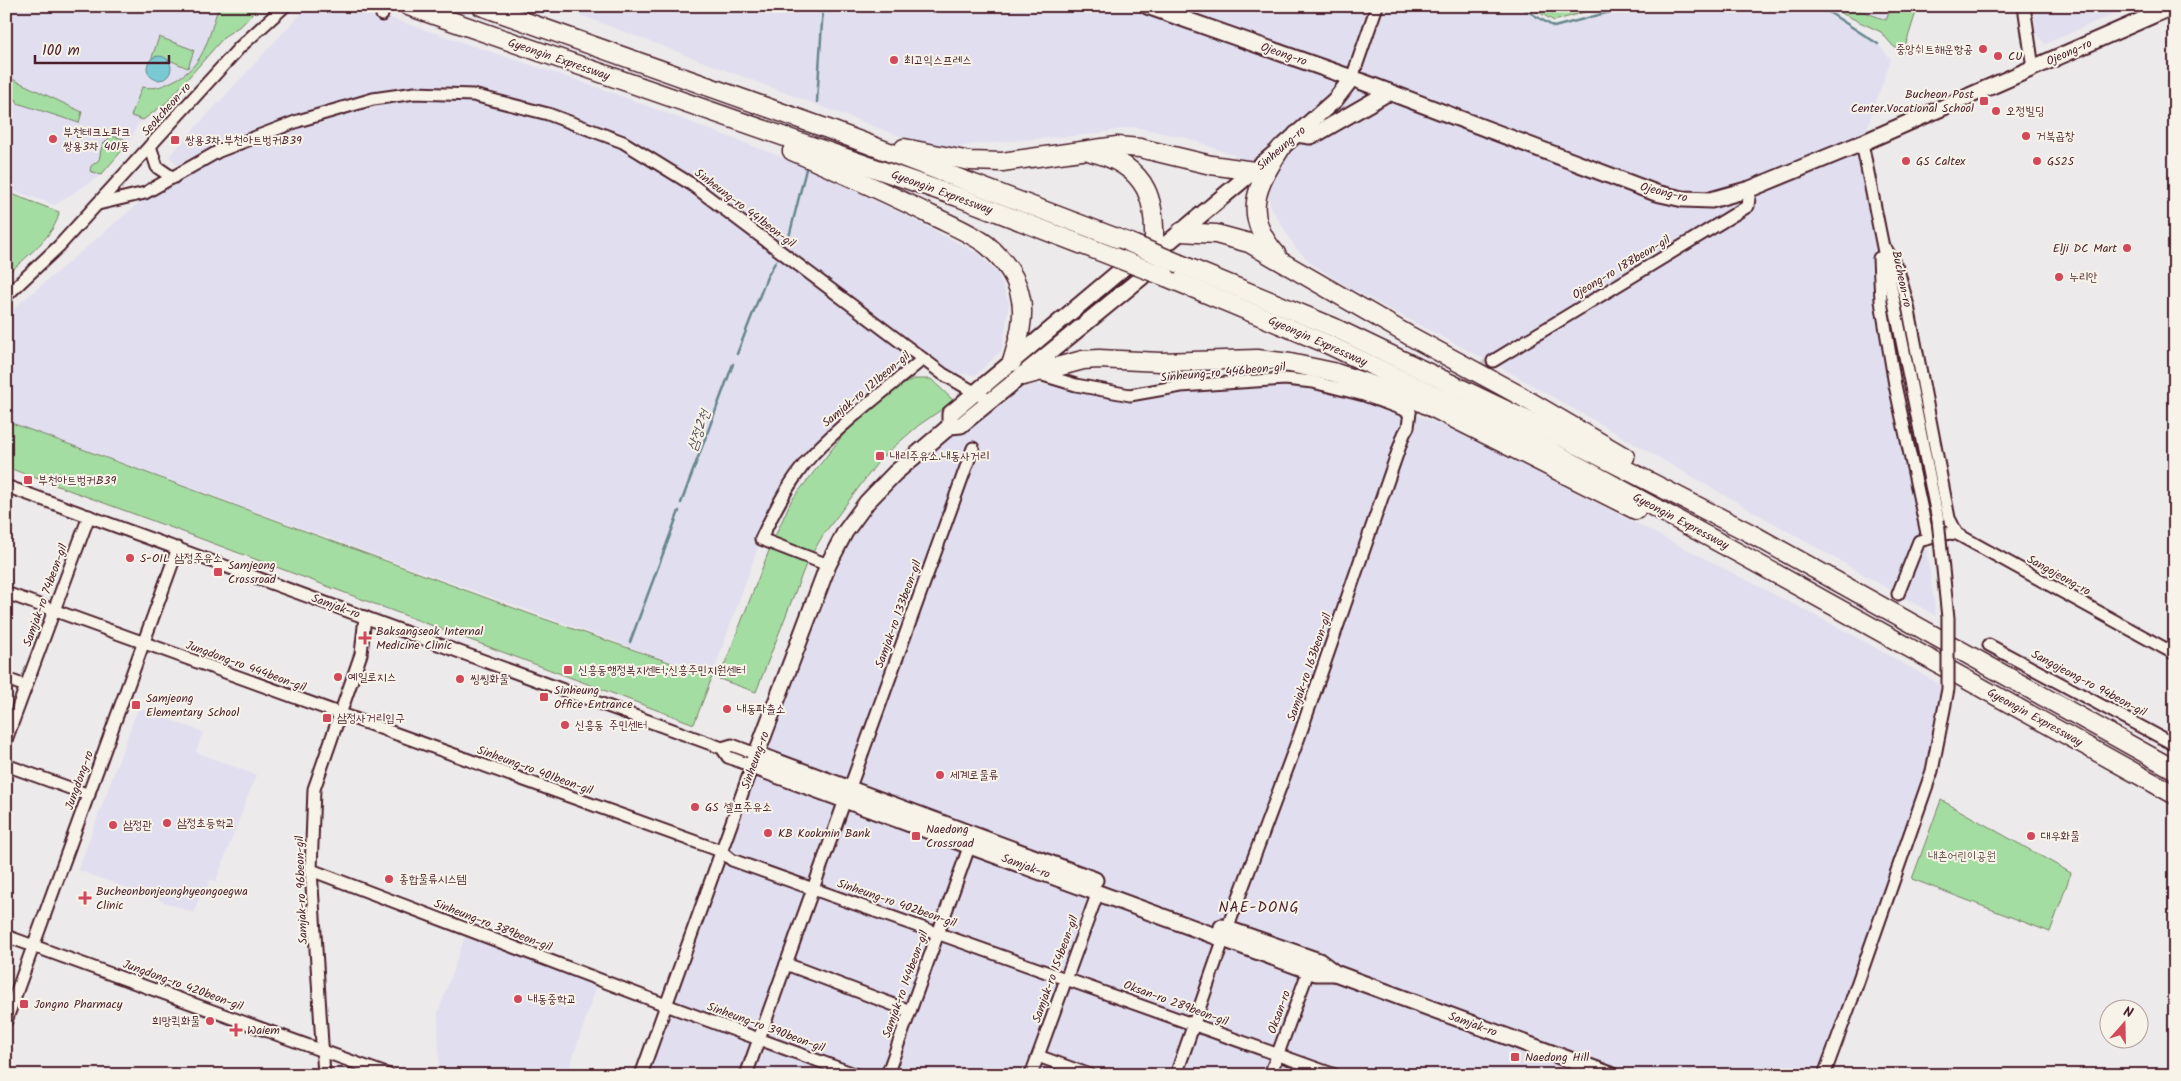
<svg xmlns="http://www.w3.org/2000/svg" width="2181" height="1081" font-family="Kalam,'Poor Story',sans-serif">
	<rect width="100%" height="100%" fill="#edeaeb"/>
	<filter id="ink" filterUnits="userSpaceOnUse"><feTurbulence type="fractalNoise" baseFrequency=".02" numOctaves="2"/><feDisplacementMap in="SourceGraphic" scale="10" xChannelSelector="R" yChannelSelector="G"/><feConvolveMatrix kernelMatrix="1 2 1 2 8 2 1 2 1" color-interpolation-filters="sRGB"/></filter>
	<g filter="url(#ink)">
		<g fill="#e1dfef">
			<path d="M6 6H259L243 24 225 36 167 102 137 125 132 138 101 175 55 205 6 188Z"/>
			<path d="M308 6H354L600 88 787 159 905 215 979 254 999 275 1009 304 1002 350 976 375 915 370 880 394 791 480 761 539 712 677 6 421V315L147 196 187 176 169 156Z"/>
			<path d="M556 6H1514L1554 27 1626 6H1815L1827 11 1878 44 1891 59 1862 143 1880 239 1881 301 1923 525 1936 616 1507 371 1349 288 1312 264 1295 247 1272 209 1262 178 1280 148 1249 161 1187 138 1133 127 1095 134 976 144 953 148 932 145 902 137Z"/>
			<path d="M1848 6H1892L1887 20Z"/>
			<path d="M2034 6H2131L2045 44 2036 34Z"/>
			<path d="M1285 379 1410 412 1463 434 1853 635 1948 689 1932 771 1824 1075H641L845 532 980 401 1031 385H1076L1130 395Z"/>
			<path d="M138 708 203 732 196 752 256 775 216 881 210 880 205 893 201 892 194 913 78 870Z"/>
			<path d="M465 936 597 985 567 1075H457L439 1068 438 1013Z"/>
		</g>
		<g fill="#a4dda2" stroke="#777e66">
			<path d="M219 6H259L243 24 225 36 167 102 143 120 131 116 142 87C155 89 160 87 171 82 206 66 207 39 219 6Z"/>
			<path d="M1528 6H1554L1557 8 1564 6H1605L1554 21Z"/>
			<path d="M1826 6H1848L1886 20 1892 6H1918L1903 53 1893 46 1881 32Z"/>
			<path d="M159 37 194 50 188 68C176 64 163 54 151 60Z"/>
			<path d="M6 76 82 112 79 123 17 103V100L6 96Z"/>
			<path d="M111 136 124 139 125 147 101 175 90 171 91 166 99 160 102 145Z"/>
			<path d="M9 193 59 212C57 234 23 260 6 275V200Z"/>
			<path d="M913 379H931L954 401 919 425 881 458 823 535 806 564 756 692 719 679 772 543 791 501 866 406Z"/>
			<path d="M6 421 530 614 712 677 694 724 183 532 6 467Z"/>
			<path d="M1941 800 2071 873 2050 932 1912 879Z"/>
		</g>
		<circle fill="#79cad2" stroke="#66868f" cx="159" cy="68" r="12"/>
		<g fill="none" stroke-linecap="round" stroke-linejoin="round">
			<g stroke="#66868f" stroke-width="2.5">
				<path d="M1519 6 1554 27 1632 6"/>
				<path d="M1815 6 1827 11 1878 44"/>
				<path d="M817 102 823 6"/>
				<path d="M788 241 807 165"/>
				<path d="M737 354 767 277 776 261"/>
				<path d="M681 503 733 364"/>
				<path d="M630 642 679 511"/>
			</g>
			<path stroke="#ccc1c5" stroke-width="11" stroke-dasharray="11 5.5" stroke-linecap="butt" d="M1450 387 1493 361"/>
			<g stroke="#4a1f2b" stroke-width="15">
				<g id="minor">
					<path d="M2024 6 2033 68"/>
					<path d="M382 15 383 6"/>
					<path d="M1352 78 1377 6"/>
					<path d="M1862 143 1938 520"/>
					<path d="M150 146 157 167 173 178"/>
					<path d="M98 204 145 193 219 151 298 121 373 99 415 93 473 95 548 114 623 142 691 184 943 374 990 401"/>
					<path d="M1886 249 1898 270 1908 306 1949 518 1957 534"/>
					<path d="M1879 258 1881 301 1895 385 1928 538"/>
					<path d="M6 296 59 246 240 47 285 6"/>
					<path d="M1493 361 1748 206 1750 189"/>
					<path d="M1036 373 1076 385 1130 395 1181 386 1285 379 1313 382 1364 395 1410 412"/>
					<path d="M6 486 722 748 728 757 752 766 641 1075"/>
					<path d="M828 565 761 539C775 509 791 478 813 454 847 419 886 390 923 359"/>
					<path d="M6 593 721 851 732 860 1335 1075"/>
					<path d="M1898 594 1919 541 1950 533 1957 534 2175 654"/>
					<path d="M1989 645 2175 745"/>
					<path d="M6 679 26 686"/>
					<path d="M6 740 89 516"/>
					<path d="M722 748 732 745 756 754"/>
					<path d="M6 765 89 795"/>
					<path d="M849 790 973 448"/>
					<path d="M311 870 666 1005 857 1075"/>
					<path d="M1227 929 1299 737 1404 434 1408 427 1410 412"/>
					<path d="M6 936 389 1075"/>
					<path d="M786 964 910 1011"/>
					<path d="M6 1021 178 548"/>
					<path d="M1038 1056 1090 1075"/>
					<path d="M324 1075 311 870 314 789 361 654 365 617"/>
					<path d="M746 1075 845 800"/>
					<path d="M887 1075 972 839"/>
					<path d="M1031 1075 1098 892"/>
					<path d="M1176 1075 1224 938"/>
					<path d="M1270 1075 1311 964"/>
					<path d="M1824 1075 1852 999"/>
				</g>
			</g>
			<g stroke="#4a1f2b" stroke-width="19">
				<g id="major">
					<path d="M1147 6 1352 78 1656 193 1683 199 1711 200 1750 189 1862 143 2174 6"/>
					<path d="M1296 134 1310 136 1318 133 1389 92"/>
					<path d="M1146 261 1142 277 961 425 950 426 895 473 867 502 845 532 828 565 752 766 1316 973H1335"/>
					<path d="M950 426V414L975 393 1127 265 1146 261 1281 148 1335 100 1352 78"/>
					<path d="M756 754 1095 880"/>
					<path d="M1222 927 1319 961 1335 973 1611 1075"/>
				</g>
			</g>
			<g stroke="#4a1f2b" stroke-width="21">
				<g id="highway">
					<path d="M408 6 958 197 1114 257"/>
					<path d="M481 6 828 129 1130 243"/>
					<path d="M904 148 970 161 1002 162 1117 146 1140 148 1211 165 1254 171"/>
					<path d="M792 151C840 172 887 193 933 216 951 225 971 233 987 245 1002 258 1016 275 1020 295 1026 316 1018 342 1012 362"/>
					<path d="M1091 152C1149 166 1158 202 1153 256"/>
					<path d="M1181 232 1216 234 1249 243 1410 336 1519 395 1625 457"/>
					<path d="M1277 255C1241 215 1256 187 1281 148"/>
					<path d="M1180 264 1333 327 1566 439 1750 533 2175 770"/>
					<path d="M1166 277 1325 343 1547 449 1742 555 2175 795"/>
					<path d="M1023 376 1083 360 1099 359 1160 362 1257 359 1290 363 1333 372 1419 401 1636 510"/>
				</g>
			</g>
			<use href="#minor" stroke="#f7f3e8" stroke-width="11"/>
			<use href="#major" stroke="#f7f3e8" stroke-width="15"/>
			<use href="#highway" stroke="#f7f3e8" stroke-width="18"/>
			<g stroke="#4a1f2b" stroke-width="15" stroke-linecap="butt">
				<path id="minor-bridge" d="M1852 999 1932 771 1948 689V618L1938 520"/>
			</g>
			<g stroke="#4a1f2b" stroke-width="21" stroke-linecap="butt">
				<g id="highway-bridge">
					<path d="M1130 243 1180 264"/>
					<path d="M1114 257 1166 277"/>
				</g>
			</g>
			<use href="#minor-bridge" stroke="#f7f3e8" stroke-width="11"/>
			<use href="#highway-bridge" stroke="#f7f3e8" stroke-width="18"/>
		</g>
	</g>
	<g fill="#d1495b" stroke="#f7f3e8" stroke-width="2">
		<circle cx="1983" cy="49" r="5"/>
		<circle cx="1998" cy="56" r="5"/>
		<circle cx="894" cy="60" r="5"/>
		<rect x="1979" y="96" width="10" height="10" rx="2.5"/>
		<circle cx="1996" cy="111" r="5"/>
		<circle cx="2026" cy="136" r="5"/>
		<circle cx="53" cy="139" r="5"/>
		<rect x="170" y="135" width="10" height="10" rx="2.5"/>
		<circle cx="1906" cy="161" r="5"/>
		<circle cx="2037" cy="161" r="5"/>
		<circle cx="2127" cy="248" r="5"/>
		<circle cx="2059" cy="277" r="5"/>
		<rect x="875" y="451" width="10" height="10" rx="2.5"/>
		<rect x="23" y="475" width="10" height="10" rx="2.5"/>
		<circle cx="130" cy="558" r="5"/>
		<rect x="213" y="567" width="10" height="10" rx="2.5"/>
		<path d="M362.5 630.5h5v5h5v5h-5v5h-5v-5h-5v-5h5z"/>
		<rect x="563" y="665" width="10" height="10" rx="2.5"/>
		<circle cx="338" cy="677" r="5"/>
		<circle cx="460" cy="679" r="5"/>
		<rect x="539" y="692" width="10" height="10" rx="2.5"/>
		<rect x="131" y="700" width="10" height="10" rx="2.5"/>
		<circle cx="727" cy="709" r="5"/>
		<rect x="322" y="713" width="10" height="10" rx="2.5"/>
		<circle cx="565" cy="725" r="5"/>
		<circle cx="940" cy="775" r="5"/>
		<circle cx="695" cy="807" r="5"/>
		<circle cx="167" cy="823" r="5"/>
		<circle cx="113" cy="825" r="5"/>
		<circle cx="768" cy="833" r="5"/>
		<rect x="911" y="831" width="10" height="10" rx="2.5"/>
		<circle cx="2031" cy="836" r="5"/>
		<circle cx="389" cy="879" r="5"/>
		<path d="M82.5 890.5h5v5h5v5h-5v5h-5v-5h-5v-5h5z"/>
		<circle cx="518" cy="999" r="5"/>
		<rect x="19" y="999" width="10" height="10" rx="2.5"/>
		<circle cx="210" cy="1021" r="5"/>
		<path d="M233.5 1022.5h5v5h5v5h-5v5h-5v-5h-5v-5h5z"/>
		<rect x="1510" y="1052" width="10" height="10" rx="2.5"/>
	</g>
	<g text-anchor="middle" stroke-width="4" stroke-linejoin="round" paint-order="stroke">
		<g font-size="12" fill="#4a1f2b" stroke="#f7f3e8" text-anchor="start">
			<text x="1973" y="53" text-anchor="end">중앙쉬트해운항공</text>
			<text x="2008" y="60">CU</text>
			<text x="904" y="64">최고익스프레스</text>
			<text x="1974" y="98" text-anchor="end">Bucheon Post<tspan x="1974" dy="14">Center.Vocational School</tspan></text>
			<text x="2006" y="115">오정빌딩</text>
			<text x="63" y="136">부천테크노파크<tspan x="63" dy="14">쌍용3차 401동</tspan></text>
			<text x="2036" y="140">거북곱창</text>
			<text x="185" y="144">쌍용3차.부천아트벙커B39</text>
			<text x="1916" y="165">GS Caltex</text>
			<text x="2047" y="165">GS25</text>
			<text x="2117" y="252" text-anchor="end">Elji DC Mart</text>
			<text x="2069" y="281">누리안</text>
			<text x="890" y="460">내리주유소.내동사거리</text>
			<text x="38" y="484">부천아트벙커B39</text>
			<text x="140" y="562">S-OIL 삼정주유소</text>
			<text x="228" y="569">Samjeong<tspan x="228" dy="14">Crossroad</tspan></text>
			<text x="376" y="635">Baksangseok Internal<tspan x="376" dy="14">Medicine Clinic</tspan></text>
			<text x="578" y="674">신흥동행정복지센터;신흥주민지원센터</text>
			<text x="348" y="681">예일로지스</text>
			<text x="470" y="683">씽씽화물</text>
			<text x="554" y="694">Sinheung<tspan x="554" dy="14">Office Entrance</tspan></text>
			<text x="146" y="702">Samjeong<tspan x="146" dy="14">Elementary School</tspan></text>
			<text x="737" y="713">내동파출소</text>
			<text x="337" y="722">삼정사거리입구</text>
			<text x="575" y="729">신흥동 주민센터</text>
			<text x="950" y="779">세계로물류</text>
			<text x="705" y="811">GS 셀프주유소</text>
			<text x="177" y="827">삼정초등학교</text>
			<text x="123" y="829">삼정관</text>
			<text x="926" y="833">Naedong<tspan x="926" dy="14">Crossroad</tspan></text>
			<text x="778" y="837">KB Kookmin Bank</text>
			<text x="2041" y="840">대우화물</text>
			<text x="399" y="883">종합물류시스템</text>
			<text x="96" y="895">Bucheonbonjeonghyeongoegwa<tspan x="96" dy="14">Clinic</tspan></text>
			<text x="528" y="1003">내동중학교</text>
			<text x="34" y="1008">Jongno Pharmacy</text>
			<text x="200" y="1025" text-anchor="end">희망퀵화물</text>
			<text x="247" y="1034">Waiem</text>
			<text x="1525" y="1061">Naedong Hill</text>
		</g>
		<g font-size="12" fill="#4a1f2b" stroke="#f7f3e8">
			<text transform="translate(2069 52) rotate(-24)" y="4">Ojeong-ro</text>
			<text transform="translate(1284 54) rotate(19)" y="4">Ojeong-ro</text>
			<text transform="translate(559 59) rotate(19)" y="4">Gyeongin Expressway</text>
			<text transform="translate(166 109) rotate(-48)" y="4">Seokcheon-ro</text>
			<text transform="translate(1281 148) rotate(-41)" y="4">Sinheung-ro</text>
			<text transform="translate(942 192) rotate(20)" y="4">Gyeongin Expressway</text>
			<text transform="translate(1664 192) rotate(14)" y="4">Ojeong-ro</text>
			<text transform="translate(745 208) rotate(37)" y="4">Sinheung-ro 441beon-gil</text>
			<text transform="translate(1621 267) rotate(-31)" y="4">Ojeong-ro 188beon-gil</text>
			<text transform="translate(1902 279) rotate(78)" y="4">Bucheon-ro</text>
			<text transform="translate(1318 341) rotate(24)" y="4">Gyeongin Expressway</text>
			<text transform="translate(1223 372) rotate(-5)" y="4">Sinheung-ro 446beon-gil</text>
			<text transform="translate(866 389) rotate(-40)" y="4">Samjak-ro 121beon-gil</text>
			<text transform="translate(1681 521) rotate(28)" y="4">Gyeongin Expressway</text>
			<text transform="translate(2059 575) rotate(29)" y="4">Sangojeong-ro</text>
			<text transform="translate(45 595) rotate(-70)" y="4">Samjak-ro 74beon-gil</text>
			<text transform="translate(336 606) rotate(20)" y="4">Samjak-ro</text>
			<text transform="translate(898 614) rotate(-70)" y="4">Samjak-ro 133beon-gil</text>
			<text transform="translate(246 666) rotate(20)" y="4">Jungdong-ro 444beon-gil</text>
			<text transform="translate(1309 667) rotate(-71)" y="4">Samjak-ro 163beon-gil</text>
			<text transform="translate(2089 683) rotate(28)" y="4">Sangojeong-ro 94beon-gil</text>
			<text transform="translate(2035 717) rotate(29)" y="4">Gyeongin Expressway</text>
			<text transform="translate(755 760) rotate(-70)" y="4">Sinheung-ro</text>
			<text transform="translate(535 770) rotate(20)" y="4">Sinheung-ro 401beon-gil</text>
			<text transform="translate(79 780) rotate(-70)" y="4">Jungdong-ro</text>
			<text transform="translate(1026 866) rotate(20)" y="4">Samjak-ro</text>
			<text transform="translate(301 890) rotate(-92)" y="4">Samjak-ro 96beon-gil</text>
			<text transform="translate(897 903) rotate(19)" y="4">Sinheung-ro 402beon-gil</text>
			<text transform="translate(493 925) rotate(21)" y="4">Sinheung-ro 389beon-gil</text>
			<text transform="translate(1055 969) rotate(-70)" y="4">Samjak-ro 154beon-gil</text>
			<text transform="translate(905 984) rotate(-70)" y="4">Samjak-ro 144beon-gil</text>
			<text transform="translate(183 985) rotate(20)" y="4">Jungdong-ro 420beon-gil</text>
			<text transform="translate(1176 1003) rotate(20)" y="4">Oksan-ro 289beon-gil</text>
			<text transform="translate(1279 1012) rotate(-70)" y="4">Oksan-ro</text>
			<text transform="translate(1473 1024) rotate(20)" y="4">Samjak-ro</text>
			<text transform="translate(766 1027) rotate(20)" y="4">Sinheung-ro 390beon-gil</text>
		</g>
		<g font-size="12" fill="#604e49" stroke="#f7f3e8">
			<text x="1962" y="860">내촌어린이공원</text>
		</g>
		<g font-size="14" font-style="italic" fill="#58525d" stroke="#f7f3e8">
			<text transform="translate(698 430) rotate(-70)" y="5">삼정2천</text>
		</g>
		<g font-size="15" letter-spacing="1" fill="#4a1f2b" stroke="#f7f3e8">
			<text x="1259" y="912">NAE-DONG</text>
		</g>
	</g>
	<rect width="2181" height="1081" fill="none" stroke="#f7f3e8" stroke-width="25"/>
	<rect x="12" y="12" width="2156" height="1056" fill="none" stroke="#4a1f2b" stroke-width="2" filter="url(#ink)"/>
	<g transform="translate(2124 1024) rotate(20)"><circle r="24" fill="#f7f3e8" stroke="#b29e9c"/>
	<path d="M0-4L9 19L0 12L-9 19Z" fill="#d1495b"/>
	<text y="-8" font-size="14" font-weight="bold" text-anchor="middle" fill="#4a1f2b">N</text>
	</g>
	<path d="M35 55v8h134v-8" fill="none" stroke="#4a1f2b" stroke-width="2.5"/>
	<text x="42" y="55" font-size="15" fill="#4a1f2b" stroke="#f7f3e8" stroke-width="4" paint-order="stroke">100 m</text>
</svg>
